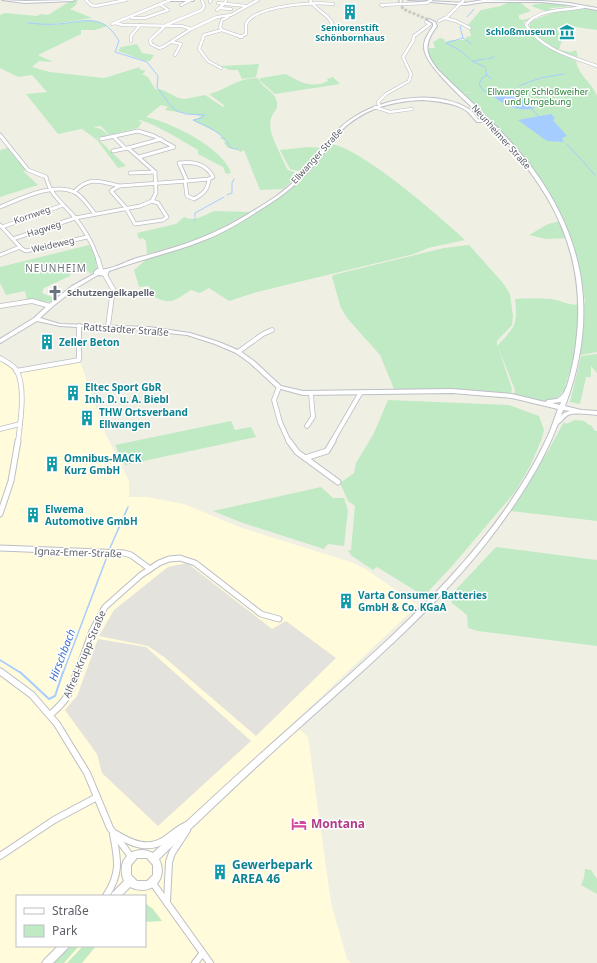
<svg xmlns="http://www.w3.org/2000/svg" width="597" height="963" font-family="'Noto Sans',sans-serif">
	<rect width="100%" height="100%" fill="#f0efe4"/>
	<path fill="#fffbdb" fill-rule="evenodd" d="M0 360 17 373 77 362 81 364 105 433 129 481V497H147L184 504 242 528 351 562 364 568 418 605 293 723 308 737 331 903 347 959 351 963H0ZM17 896H145V946H17Z"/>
	<g fill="#e4e2dc">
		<path d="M187 563 272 629 286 621 336 658 256 736 164 657 148 646 99 636 114 610 168 567Z"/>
		<path d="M98 639 146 647 251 741 158 826 102 773 97 754 65 710 77 696Z"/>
	</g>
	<g fill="#bfeac4">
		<path d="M72 0H78L75 6 70 9 92 18 49 25C66 25 94 14 107 26L95 30H81V34L38 55 53 62 39 61 32 67 50 72 104 78 140 67 139 69 146 71 142 74 148 77 155 89 163 90 178 98 185 99 205 95 223 107 225 106 209 94C226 90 239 77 258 78 262 89 276 91 277 103 278 108 275 111 273 114 267 124 272 136 276 145L264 147 276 145 286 167 288 170 300 174 283 189 260 190 244 150 241 152 235 149 228 148 224 143 226 141 220 138 222 136 218 134V133L192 120 197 119 201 116 165 110 168 107 161 105 146 117C170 122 224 148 231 173L226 174 223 167 198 154V150C179 139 161 127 140 120L138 121 142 122 138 128 109 135 101 126 93 127 101 129 108 135 97 138 126 166 118 168 97 140 82 129 86 128 58 134 26 94 47 92 32 75 18 77 0 68V15L5 13 37 16 41 14 48 15Z"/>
		<path d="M507 3H521L531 11 519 15V19L523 20 537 16 524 22V26L529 27 531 22C549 12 577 5 597 11V30L569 26 558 27 557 29 562 39 559 50 571 52 576 50 578 57 555 51 576 61C580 78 591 81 597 96V352L575 356 565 386 566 389 554 400 545 401 514 395 515 390 498 347 512 389 511 393 421 389H394L380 355 347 318 341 308 332 277 333 275 444 248 469 245 503 283 510 294 513 316 512 325 497 341V346C515 327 518 325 515 299 527 298 539 298 551 299 565 301 571 308 585 303L581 275 571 238 546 239 529 235 548 224 564 220C538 169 499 134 460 94L475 92 462 93 445 77 427 54V48H435L433 42 440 38 444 39 445 42 452 40H466V37L471 36 469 28 466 27 481 10 501 6Z"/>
		<path d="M547 3 565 5 567 7 550 8 552 10 545 11 531 6 535 4Z"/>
		<path d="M137 44 142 53 154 55 150 61H145L118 51 121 47Z"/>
		<path d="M259 64 256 77 242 79 238 70H230L220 66Z"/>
		<path d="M286 74C299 82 313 89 328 81L327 79 333 77 340 84 275 94 259 80 261 78Z"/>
		<path d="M330 144C359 146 442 218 465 240L428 248 414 254 257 292 229 301 209 288 200 293 191 290C172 302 172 305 152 296L149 286 139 287 134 270 148 258 219 233 282 194 298 183Z"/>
		<path d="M308 147 322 148 302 172 290 169 280 150Z"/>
		<path d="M8 148 26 170 23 171 38 185 0 197V150Z"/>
		<path d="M214 211 250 212 215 231 197 239 147 254 146 241 143 238 139 239 137 233 176 224 184 217C194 222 205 215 214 211Z"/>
		<path d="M89 245 95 253 97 268 91 274C83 268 80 269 71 272L70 276 44 288 42 292 44 294 55 298 50 302 27 300 25 291 6 295 0 283V267Z"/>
		<path d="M597 354V373L591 366V377H586L580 404 570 402 581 356Z"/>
		<path d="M388 400 509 405 539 416 544 430 541 441 530 466 515 492 453 565 424 596 377 567 373 570 352 556 348 551 351 550 355 506 348 501 340 483 354 473 356 463 374 433Z"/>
		<path d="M575 420 584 421 589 425H591L595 431H597V521L511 511 548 451 564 422 566 424Z"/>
		<path d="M231 421 235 430 251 427 256 437 125 465 115 445Z"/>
		<path d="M321 487 333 498H344L348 510 344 546 328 544 324 549 243 523 213 511Z"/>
		<path d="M496 547 597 560V646L478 631 468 628 467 615 452 603 449 597Z"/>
		<path d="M585 869 591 870 597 879V894L581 885 584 878Z"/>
		<path d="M145 903 153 909 162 921 145 922Z"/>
		<path d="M70 946H79L64 963H53Z"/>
		<path d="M83 946H96L82 963H67Z"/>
	</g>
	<g fill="#a6cdff">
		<path d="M516 89 525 95 521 97 524 103 535 108C519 113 502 104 490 94L493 91Z"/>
		<path d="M551 114 555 118 553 120 567 136 562 138 564 142 548 141 544 139 518 120Z"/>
	</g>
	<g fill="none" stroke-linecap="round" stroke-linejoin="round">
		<g stroke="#a6cdff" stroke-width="1">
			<path d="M467 17 474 9"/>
			<path d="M28 23C38 24 49 25 59 24 86 21 103 13 119 41L115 52 147 62 158 76 157 87 170 105 177 111 186 114 205 115 201 118 193 120C210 128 221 131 231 148L234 149"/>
			<path d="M462 25 460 27 463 38 446 43 461 51 470 59"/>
			<path d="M463 38 471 44"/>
			<path d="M488 59 494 57"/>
			<path d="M472 61 485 67 487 75 482 78 479 84 484 91 491 93"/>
			<path d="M473 61 485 59"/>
			<path d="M487 75 491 79"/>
			<path d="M519 86 540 78 564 74"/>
			<path d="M530 108 539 116"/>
			<path d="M567 144 595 175"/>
			<path d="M235 149H238"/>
			<path d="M227 195 232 193V183L234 179"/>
			<path d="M195 217V213L224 197"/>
			<path d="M195 219V221"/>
		</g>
		<g stroke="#a6cdff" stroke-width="1.5">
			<path d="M110 548 128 507"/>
			<path d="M0 660 21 673"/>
			<path d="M63 673 108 554"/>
		</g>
		<path stroke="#a6cdff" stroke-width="2" d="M20 672 49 699 55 696 63 672"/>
		<path stroke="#cbcbc5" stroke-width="3" stroke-dasharray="3 1.5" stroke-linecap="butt" d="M400 2 403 9 429 20"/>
		<g stroke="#bcbec5" stroke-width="3.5">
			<g id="street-far4">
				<path d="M86 0 91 5 96 6 126 0"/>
				<path d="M202 0 204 6 202 10 166 25 150 40 151 44 159 48 163 47 191 29 217 17 231 15 258 0"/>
				<path d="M310 0C315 10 327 13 332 23L328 30"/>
				<path d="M210 2 211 0"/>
				<path d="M218 3 246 6"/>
				<path d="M181 5 191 0"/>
				<path d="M383 6 381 5 427 3 431 0"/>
				<path d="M583 7C565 11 538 8 526 25 541 49 572 57 597 66"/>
				<path d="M219 8 231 9"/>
				<path d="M217 10 225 3 226 0"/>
				<path d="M228 17 222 20 220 27 222 30 242 37"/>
				<path d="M132 18H145L168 10 161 5"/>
				<path d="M445 18 456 21 470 28"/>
				<path d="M439 21 447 17 464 0"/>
				<path d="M115 23 123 25 182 26 191 29"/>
				<path d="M112 24 170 0"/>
				<path d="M240 37 246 34C246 30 245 25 247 22 259 5 314 2 333 4"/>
				<path d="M131 41V36L140 25"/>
				<path d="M172 42 181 44 175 55"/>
				<path d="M221 68 208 61 199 49 204 35 222 30"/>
				<path d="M379 105 378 102 386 94 409 81 411 74 403 57 413 41 414 36 430 24 426 22"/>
				<path d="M375 107 390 112 412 109"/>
			</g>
		</g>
		<g stroke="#bcbec5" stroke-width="4.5">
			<g id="street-far3">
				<path d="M0 135 28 170 46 177C50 194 61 202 72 214 83 227 93 243 98 260"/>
				<path d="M113 136 125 148"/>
				<path d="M101 139 138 131 154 136 174 147 139 157"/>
				<path d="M128 148 161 139"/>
				<path d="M179 163C193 161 206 163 213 177L209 179 187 181Z"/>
				<path d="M130 173 155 172"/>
				<path d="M185 181 187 196 194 199C203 194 208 190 209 179"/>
				<path d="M74 192C89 176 100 181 119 186"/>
				<path d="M152 201 158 203 167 217 163 220 135 224 126 208 111 191 119 186 187 181"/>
				<path d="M0 207C20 199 55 181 76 193 84 198 89 207 95 214"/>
				<path d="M0 225 22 249 26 251 87 237"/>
				<path d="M2 227 63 205"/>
				<path d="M13 239 75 218 140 206 152 201 156 193 155 172 128 148 113 151"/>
				<path d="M0 255 20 247"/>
			</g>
		</g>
		<g stroke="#bcbec5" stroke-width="5.5">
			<g id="street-far2">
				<path d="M98 259 101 270"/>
				<path d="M105 275 113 289 108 326"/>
				<path d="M0 306 32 301 50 306"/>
				<path d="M238 352 263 334 272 330"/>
				<path d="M0 358C6 362 14 365 17 371 26 389 20 423 18 442"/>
				<path d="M16 371 79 360V326"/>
				<path d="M279 387 274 400 280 422 289 442"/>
				<path d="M307 426 313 417 311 394"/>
				<path d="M0 429 20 424"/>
				<path d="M332 442 361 392"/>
			</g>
		</g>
		<g stroke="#bcbec5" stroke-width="7">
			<g id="street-far1">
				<path d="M289 441 297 452 338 482"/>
				<path d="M305 458 327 451 333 441"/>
				<path d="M0 514 11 481 18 441"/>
				<path d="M0 548 124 553 131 555 150 569"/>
				<path d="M0 671 2 673"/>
				<path d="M77 673 92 631 105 607 141 575 159 563 169 559 180 558 195 563 261 614 279 619"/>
			</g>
		</g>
		<g stroke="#bcbec5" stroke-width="8">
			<g id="street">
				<path d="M1 672 32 695 57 724 87 773 110 828 132 858"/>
				<path d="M51 714C68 699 70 693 77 672"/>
				<path d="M116 834C132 844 149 851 166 839 173 834 179 828 187 825"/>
				<path d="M0 856 54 820 97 797"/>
				<path d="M152 882 210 963"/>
				<path d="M106 896C121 873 118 860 113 834"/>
				<path d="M167 902 169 862 172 853 187 830"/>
				<path d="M195 963 202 954"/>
			</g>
		</g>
		<g stroke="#bdbfc7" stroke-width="2">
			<g id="secondary">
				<path d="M2 0 25 1 74 0 73 1 25 3Z"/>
				<path d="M167 0H194L193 1H168Z"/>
				<path d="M400 0H402L401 3 399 2Z"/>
				<path d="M408 0 465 3 483 0 542 1 569 3 597 8V10L569 5 542 2H484L465 5Z"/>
				<path d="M429 19 435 22 437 26C423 45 425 54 439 71 472 103 506 133 533 169 588 244 597 321 565 406L581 410 597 411V415C589 414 575 412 568 415 564 417 562 422 558 424 546 455 529 484 510 511 452 595 374 661 298 729 251 771 205 815 159 859 169 880 151 897 130 887L121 896H111L112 893 124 881C115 860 133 843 153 853 200 809 247 765 295 723 388 640 492 554 546 440 551 430 554 419 558 409L512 398 452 393 303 395 277 388 250 363 236 353 215 344 187 335 149 331 60 326 37 321 2 342 0 343V339L34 318 48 305 72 286 94 274V272L97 269C100 269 103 270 106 269 117 267 127 261 137 258 158 252 178 247 198 239 225 229 251 213 275 197 289 187 302 175 313 162 323 151 330 137 341 127 372 99 432 87 469 109 473 111 475 117 479 120H485C471 105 425 67 424 48 423 40 429 33 433 26V23L428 20ZM423 100C436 101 458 103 468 112 471 115 474 119 477 122H487C550 186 588 251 576 343 575 355 572 367 569 379 568 382 567 387 565 390 564 394 560 397 557 399L548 400 545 402 512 394 452 389 303 391 281 386 254 361 240 351 219 342 190 333 149 327 60 324 40 318 52 307 76 288 98 275 107 276 109 271 118 268C146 258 175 252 202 241 224 233 244 220 263 208 283 196 301 181 316 163 325 153 331 142 340 132 362 109 392 101 423 100ZM561 402 560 405 552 403ZM563 410 570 411 564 413 561 416ZM137 858H147L153 865V875L147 881H137L131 875V865Z"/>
				<path d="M58 946H69L67 949 53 963H42L44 960Z"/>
			</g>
		</g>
		<use href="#street-far4" stroke="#fff" stroke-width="2.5"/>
		<use href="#street-far3" stroke="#fff" stroke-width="3"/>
		<use href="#street-far2" stroke="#fff" stroke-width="4"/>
		<use href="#street-far1" stroke="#fff" stroke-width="5"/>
		<use href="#street" stroke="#fff" stroke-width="6"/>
		<use href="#secondary" fill="#fff" fill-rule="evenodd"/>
	</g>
	<defs>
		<g id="building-bare" transform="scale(1.2)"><path d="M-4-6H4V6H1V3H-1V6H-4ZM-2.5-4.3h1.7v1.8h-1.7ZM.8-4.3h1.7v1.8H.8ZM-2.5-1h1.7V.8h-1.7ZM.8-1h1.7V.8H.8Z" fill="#0f9aa8" stroke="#fff" stroke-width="2.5" paint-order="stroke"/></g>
		<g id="museum-bare" transform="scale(1.2)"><path d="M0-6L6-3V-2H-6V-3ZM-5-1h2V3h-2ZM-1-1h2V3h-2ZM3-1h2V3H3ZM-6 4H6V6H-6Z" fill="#0f9aa8" stroke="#fff" stroke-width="2.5" paint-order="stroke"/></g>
		<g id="church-bare" transform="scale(1.2)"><path d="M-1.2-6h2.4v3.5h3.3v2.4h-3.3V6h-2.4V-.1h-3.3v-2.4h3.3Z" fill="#6b7280" stroke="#fff" stroke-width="2.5" paint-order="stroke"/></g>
		<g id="hotel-bare" transform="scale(1.2)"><path d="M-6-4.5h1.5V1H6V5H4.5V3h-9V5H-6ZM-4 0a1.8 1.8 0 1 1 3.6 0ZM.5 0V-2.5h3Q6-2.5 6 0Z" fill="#d1479c" stroke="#fff" stroke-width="2.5" paint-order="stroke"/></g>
	</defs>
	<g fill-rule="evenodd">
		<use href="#building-bare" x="350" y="12"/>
		<use href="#museum-bare" x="567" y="32"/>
		<use href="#church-bare" x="55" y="293"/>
		<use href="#building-bare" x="47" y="342"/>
		<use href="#building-bare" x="73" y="393"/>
		<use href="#building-bare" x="87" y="418"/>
		<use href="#building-bare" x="52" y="464"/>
		<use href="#building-bare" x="33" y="515"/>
		<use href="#building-bare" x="346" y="601"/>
		<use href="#hotel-bare" x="299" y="824"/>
		<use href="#building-bare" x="220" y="872"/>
	</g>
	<g text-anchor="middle" stroke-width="3" stroke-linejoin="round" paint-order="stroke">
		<g font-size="9" font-weight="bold" fill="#0d838f" stroke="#fff">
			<text x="350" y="31">Seniorenstift<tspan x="350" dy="10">Schönbornhaus</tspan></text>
			<text x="555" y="35" text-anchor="end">Schloßmuseum</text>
		</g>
		<g font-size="9" fill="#2d853c" stroke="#fff">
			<text x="538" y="95">Ellwanger Schloßweiher<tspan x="538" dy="10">und Umgebung</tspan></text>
		</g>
		<g font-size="9" fill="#5c5f67" stroke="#fff">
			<text transform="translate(501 137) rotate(48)" y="3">Neunheimer Straße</text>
			<text transform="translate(317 156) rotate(-48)" y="3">Ellwanger Straße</text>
			<text transform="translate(32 215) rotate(-19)" y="3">Kornweg</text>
			<text transform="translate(44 229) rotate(-18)" y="3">Hagweg</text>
			<text transform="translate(53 245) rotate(-13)" y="3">Weideweg</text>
		</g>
		<g font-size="9" font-weight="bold" fill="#5b616d" stroke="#fff" text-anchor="start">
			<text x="67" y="296">Schutzengelkapelle</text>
		</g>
		<g font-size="10" letter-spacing="1" fill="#6d7179" stroke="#fff">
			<text x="56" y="272">NEUNHEIM</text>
		</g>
		<g font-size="10" fill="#5c5f67" stroke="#fff">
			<text transform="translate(126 329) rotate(4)" y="4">Rattstadter Straße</text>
			<text transform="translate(78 552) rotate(2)" y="4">Ignaz-Emer-Straße</text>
			<text transform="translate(84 654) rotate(-67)" y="4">Alfred-Krupp-Straße</text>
		</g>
		<g font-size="10" font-weight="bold" fill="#0d838f" stroke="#fff" text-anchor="start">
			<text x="59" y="346">Zeller Beton</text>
			<text x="85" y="391">Eltec Sport GbR<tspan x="85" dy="12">Inh. D. u. A. Biebl</tspan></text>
			<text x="99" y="416">THW Ortsverband<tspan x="99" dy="12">Ellwangen</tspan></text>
			<text x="64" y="462">Omnibus-MACK<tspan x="64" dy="12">Kurz GmbH</tspan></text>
			<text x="45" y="513">Elwema<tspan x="45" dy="12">Automotive GmbH</tspan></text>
			<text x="358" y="599">Varta Consumer Batteries<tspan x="358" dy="12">GmbH &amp; Co. KGaA</tspan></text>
		</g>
		<g font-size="11" font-style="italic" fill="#3c71cf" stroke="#fff">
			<text transform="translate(62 655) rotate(-69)" y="4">Hirschbach</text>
		</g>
		<g font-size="12" font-weight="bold" fill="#b23c85" stroke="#fff" text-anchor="start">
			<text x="311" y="828">Montana</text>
		</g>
		<g font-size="12" font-weight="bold" fill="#0d838f" stroke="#fff" text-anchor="start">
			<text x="232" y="869">Gewerbepark<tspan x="232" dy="14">AREA 46</tspan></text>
		</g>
	</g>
	<rect x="16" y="895" width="130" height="52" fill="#ffffff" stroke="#bebfc2"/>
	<rect x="24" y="908" width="20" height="6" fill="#ffffff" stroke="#bebfc2"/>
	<text x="52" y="915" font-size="12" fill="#5c5f67">Straße</text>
	<rect x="24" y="925" width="20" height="12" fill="#bfeac4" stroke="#bebfc2"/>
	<text x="52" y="935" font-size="12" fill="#5c5f67">Park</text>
</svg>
